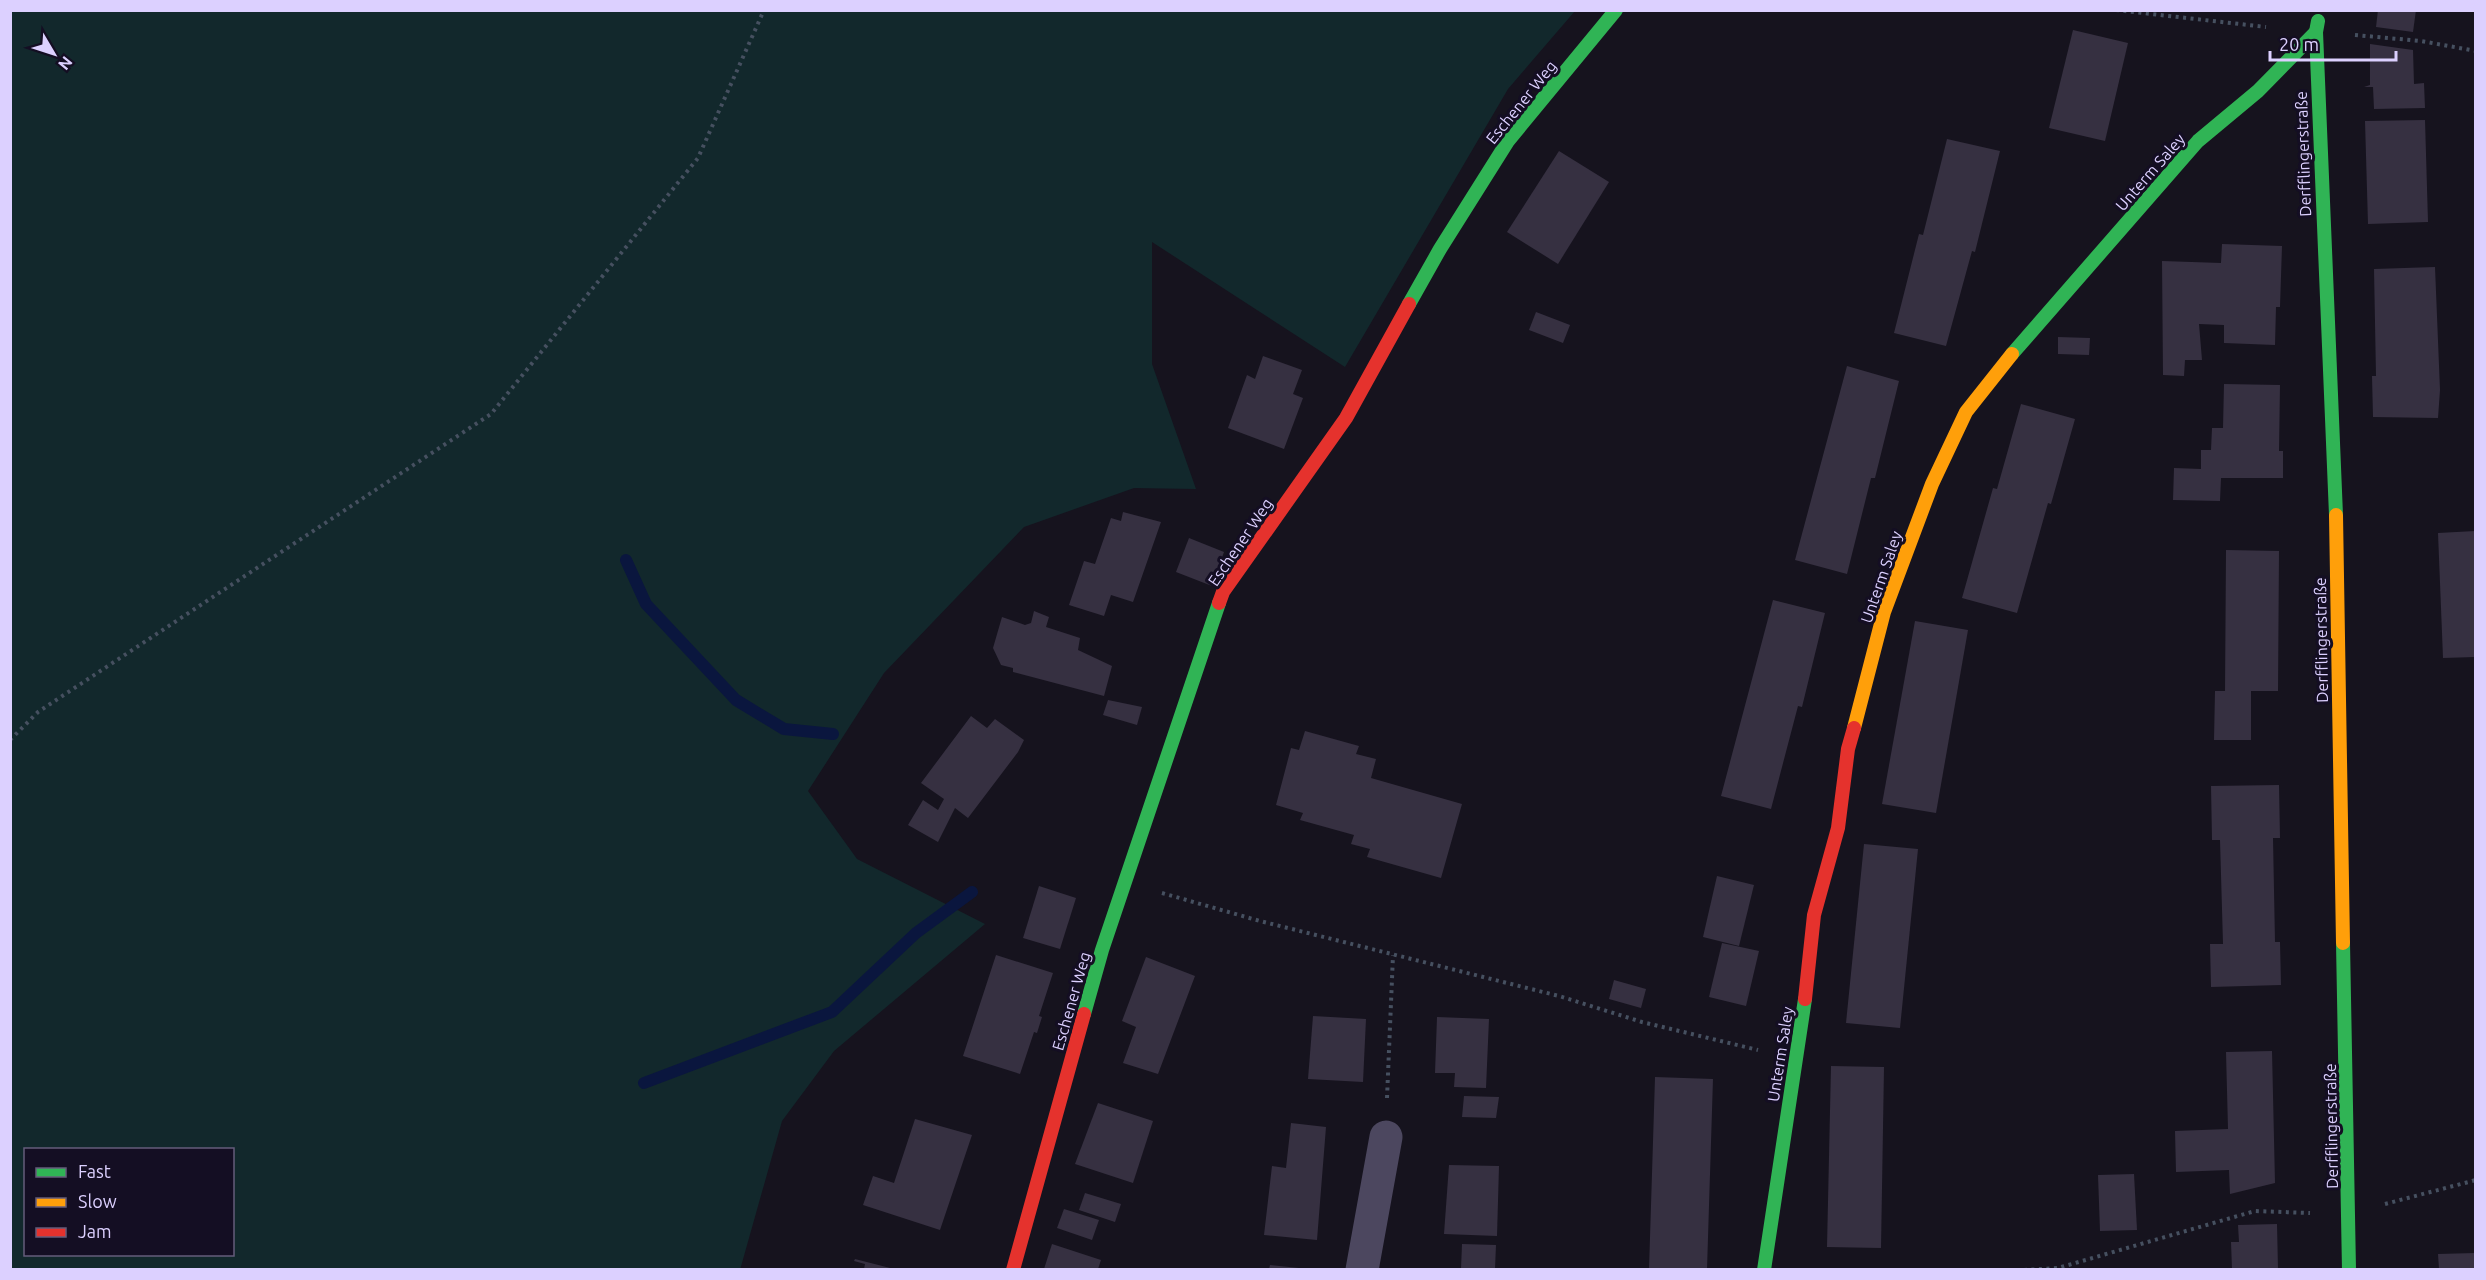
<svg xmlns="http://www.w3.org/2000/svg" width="2486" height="1280" font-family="Ubuntu,sans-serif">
	<rect width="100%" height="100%" fill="#16131e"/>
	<path fill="#12282c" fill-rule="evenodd" d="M10 11 11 10 1575 11 1508 89 1345 367 1152 242V364L1196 489 1134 488 1024 527 884 673 808 791 857 859 985 924 834 1051 782 1121 740 1270 11 1269ZM26 1150H232V1254H26Z"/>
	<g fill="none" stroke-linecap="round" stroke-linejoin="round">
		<g stroke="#0a163e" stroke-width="12">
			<path d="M626 560 646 604 736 700 784 729 833 734"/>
			<path d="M644 1083 832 1012 916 933 972 892"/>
		</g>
	</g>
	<g fill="#363041">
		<path d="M2378 10H2416L2413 32 2376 27Z"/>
		<path d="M2073 30 2128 43 2105 141 2049 128Z"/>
		<path d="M2370 44 2413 50 2414 84 2424 83 2425 108 2374 109 2373 87H2364L2370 85Z"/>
		<path d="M2425 120 2428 222 2368 224 2365 121Z"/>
		<path d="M1947 139 2000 151 1975 252 1972 251 1946 346 1894 333 1919 234 1923 235Z"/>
		<path d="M1559 151 1609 182 1558 264 1507 232Z"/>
		<path d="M2222 244 2282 246 2280 307H2276L2275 345 2224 343V325L2199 324 2202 360H2185L2184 376 2163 375 2162 261 2221 263Z"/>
		<path d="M2435 267 2440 390 2438 418 2373 417 2372 376H2376L2374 269Z"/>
		<path d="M1536 312 1570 325 1563 343 1529 330Z"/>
		<path d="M2058 337 2090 338 2089 355 2058 354Z"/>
		<path d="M1263 356 1302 370 1293 394 1303 398 1284 449 1228 428 1247 375 1255 379Z"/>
		<path d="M1847 366 1899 381 1875 478H1871L1847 574 1795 560Z"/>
		<path d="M2224 384 2280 385 2279 451H2283V478H2221L2220 501 2173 500 2174 468 2201 469V450H2211L2212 428H2223Z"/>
		<path d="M2021 404 2075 419 2051 504 2048 503 2017 613 1962 598 1993 488 1997 489Z"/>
		<path d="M1123 512 1161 522 1133 602 1111 595 1104 616 1069 605 1084 561 1095 564 1111 518 1121 521Z"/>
		<path d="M2475 531V657L2443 658 2438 533Z"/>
		<path d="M1189 538 1224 552 1212 586 1176 572Z"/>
		<path d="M2226 550 2279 551 2278 691H2251V740H2214L2215 691H2225Z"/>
		<path d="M1773 600 1825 613 1802 707 1798 706 1771 809 1721 796Z"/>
		<path d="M1034 611 1049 617 1046 627 1080 638 1078 650 1112 666 1104 696 1013 672V668L1001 665 993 648 1002 617 1025 625 1031 623Z"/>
		<path d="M1915 621 1968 630 1936 813 1882 804Z"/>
		<path d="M1108 700 1142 707 1137 725 1103 715Z"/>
		<path d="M971 716 987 728 995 719 1024 740 1018 752 968 818 955 808 938 842 908 825 923 800 938 810 944 799 921 783Z"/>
		<path d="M1305 731 1359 746 1356 754 1376 759 1371 778 1462 804 1441 878 1367 857 1370 849 1351 844 1354 835 1300 820 1303 813 1276 805 1291 748 1299 750Z"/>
		<path d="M2279 785 2280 838H2273L2275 942H2280L2281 985 2211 987 2210 944H2223L2220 840H2212L2211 786Z"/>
		<path d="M1864 844 1918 849 1900 1028 1846 1023Z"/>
		<path d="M1717 876 1754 885 1739 946 1703 937Z"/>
		<path d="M1039 886 1076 898 1060 949 1023 938Z"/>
		<path d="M1722 943 1759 951 1746 1006 1709 997Z"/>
		<path d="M996 955 1053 973 1039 1016 1042 1017 1037 1033 1034 1032 1020 1074 963 1056Z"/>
		<path d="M1146 957 1195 976 1158 1074 1123 1063 1136 1027 1122 1021Z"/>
		<path d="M1614 980 1646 989 1641 1008 1609 999Z"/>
		<path d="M1313 1016 1366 1019 1363 1082 1308 1079Z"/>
		<path d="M1437 1017 1489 1019 1486 1088 1454 1087 1455 1073H1435Z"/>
		<path d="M2272 1051 2275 1183 2230 1194 2229 1170 2176 1172 2175 1131 2228 1129 2226 1052Z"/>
		<path d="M1831 1066 1884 1067 1881 1248 1827 1247Z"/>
		<path d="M1655 1077 1713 1079 1707 1269H1649Z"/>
		<path d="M1464 1096 1499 1097 1496 1118 1462 1117Z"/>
		<path d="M1098 1103 1153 1121 1133 1183 1075 1164Z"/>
		<path d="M915 1119 972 1135 940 1230 863 1205 873 1176 894 1183Z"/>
		<path d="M1291 1123 1326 1127 1317 1240 1264 1235 1272 1166 1286 1168Z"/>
		<path d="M1449 1165 1499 1166 1497 1236 1444 1234Z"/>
		<path d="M2134 1174 2137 1230 2100 1231 2098 1175Z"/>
		<path d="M1085 1193 1121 1204 1115 1222 1079 1210Z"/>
		<path d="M1064 1209 1099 1220 1092 1240 1057 1228Z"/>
		<path d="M2277 1224 2278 1269H2232L2231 1242H2239L2238 1225Z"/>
		<path d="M1052 1244 1101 1260 1098 1269H1044Z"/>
		<path d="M1462 1244 1496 1245 1495 1269H1461Z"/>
		<path d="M2475 1253V1269H2439L2438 1254Z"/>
		<path d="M855 1259 894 1269H864L865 1264 854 1261Z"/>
		<path d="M1270 1265 1299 1268V1269H1269Z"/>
	</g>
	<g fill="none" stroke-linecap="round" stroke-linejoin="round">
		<g stroke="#465060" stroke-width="4" stroke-dasharray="3 4.5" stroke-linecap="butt">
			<path d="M2116 10 2266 27"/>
			<path d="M2355 35 2421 41 2476 51"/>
			<path d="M10 740 38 712 491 414 698 158 764 10"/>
			<path d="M1162 893 1260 921 1559 996 1642 1022 1758 1050"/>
			<path d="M1387 1098 1393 955"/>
			<path d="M2385 1204 2476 1180"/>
			<path d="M2024 1270 2058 1268 2255 1211 2310 1213"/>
		</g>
		<path stroke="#4c475f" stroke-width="33" d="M1362 1270 1386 1137"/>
		<g stroke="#30b455" stroke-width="14">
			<path d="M2318 21 2316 32 2336 515"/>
			<path d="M1409 304 1440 249 1508 141 1616 10"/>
			<path d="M2012 354 2198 141 2258 91 2316 32"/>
			<path d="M2343 943 2349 1270"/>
			<path d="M1084 1014 1102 950 1219 603"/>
			<path d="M1764 1270 1805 999"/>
		</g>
		<g stroke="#ff9f0a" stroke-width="14">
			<path d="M2336 515 2343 943"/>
			<path d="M1854 728 1884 612 1932 484 1966 412 2012 354"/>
		</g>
		<g stroke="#e5322d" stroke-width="14">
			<path d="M1219 603 1223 592 1346 418 1409 304"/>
			<path d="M1805 999 1814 915 1838 828 1848 749 1854 728"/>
			<path d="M1013 1270 1084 1014"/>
		</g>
	</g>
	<g text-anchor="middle" stroke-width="6" stroke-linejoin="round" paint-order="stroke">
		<g font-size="16" fill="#dcd0ff" stroke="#140e23">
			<text transform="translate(1521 102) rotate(-51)" y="6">Eschener Weg</text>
			<text transform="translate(2303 154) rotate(-92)" y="6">Derfflingerstraße</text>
			<text transform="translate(2150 172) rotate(-49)" y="6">Unterm Saley</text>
			<text transform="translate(1240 542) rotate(-56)" y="6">Eschener Weg</text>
			<text transform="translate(1881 577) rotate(-71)" y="6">Unterm Saley</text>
			<text transform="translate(2321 640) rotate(-91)" y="6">Derfflingerstraße</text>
			<text transform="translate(1071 1001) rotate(-74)" y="6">Eschener Weg</text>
			<text transform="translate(1780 1054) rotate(-81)" y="6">Unterm Saley</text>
			<text transform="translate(2331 1126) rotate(-91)" y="6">Derfflingerstraße</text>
		</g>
	</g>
	<rect width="2486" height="1280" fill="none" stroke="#dcd0ff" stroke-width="24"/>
	<rect x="24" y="1148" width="210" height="108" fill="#140e23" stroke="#645c7b" stroke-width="1.5"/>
	<rect x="36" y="1168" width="30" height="9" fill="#30b455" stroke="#645c7b" stroke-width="1.5"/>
	<text x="78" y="1178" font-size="18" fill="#dcd0ff">Fast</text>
	<rect x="36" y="1198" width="30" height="9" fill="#ff9f0a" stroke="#645c7b" stroke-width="1.5"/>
	<text x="78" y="1208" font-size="18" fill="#dcd0ff">Slow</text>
	<rect x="36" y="1228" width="30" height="9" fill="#e5322d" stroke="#645c7b" stroke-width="1.5"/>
	<text x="78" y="1238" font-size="18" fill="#dcd0ff">Jam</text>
	<g transform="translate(54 54) rotate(129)" stroke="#140e23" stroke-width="4.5" paint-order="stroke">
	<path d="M0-4.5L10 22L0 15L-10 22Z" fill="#dcd0ff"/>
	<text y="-9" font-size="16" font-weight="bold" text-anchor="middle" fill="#dcd0ff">N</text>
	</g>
	<path d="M2270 51v9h126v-9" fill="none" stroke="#dcd0ff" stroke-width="3"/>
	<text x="2279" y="51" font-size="18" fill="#dcd0ff" stroke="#140e23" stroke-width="4.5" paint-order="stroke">20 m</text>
</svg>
